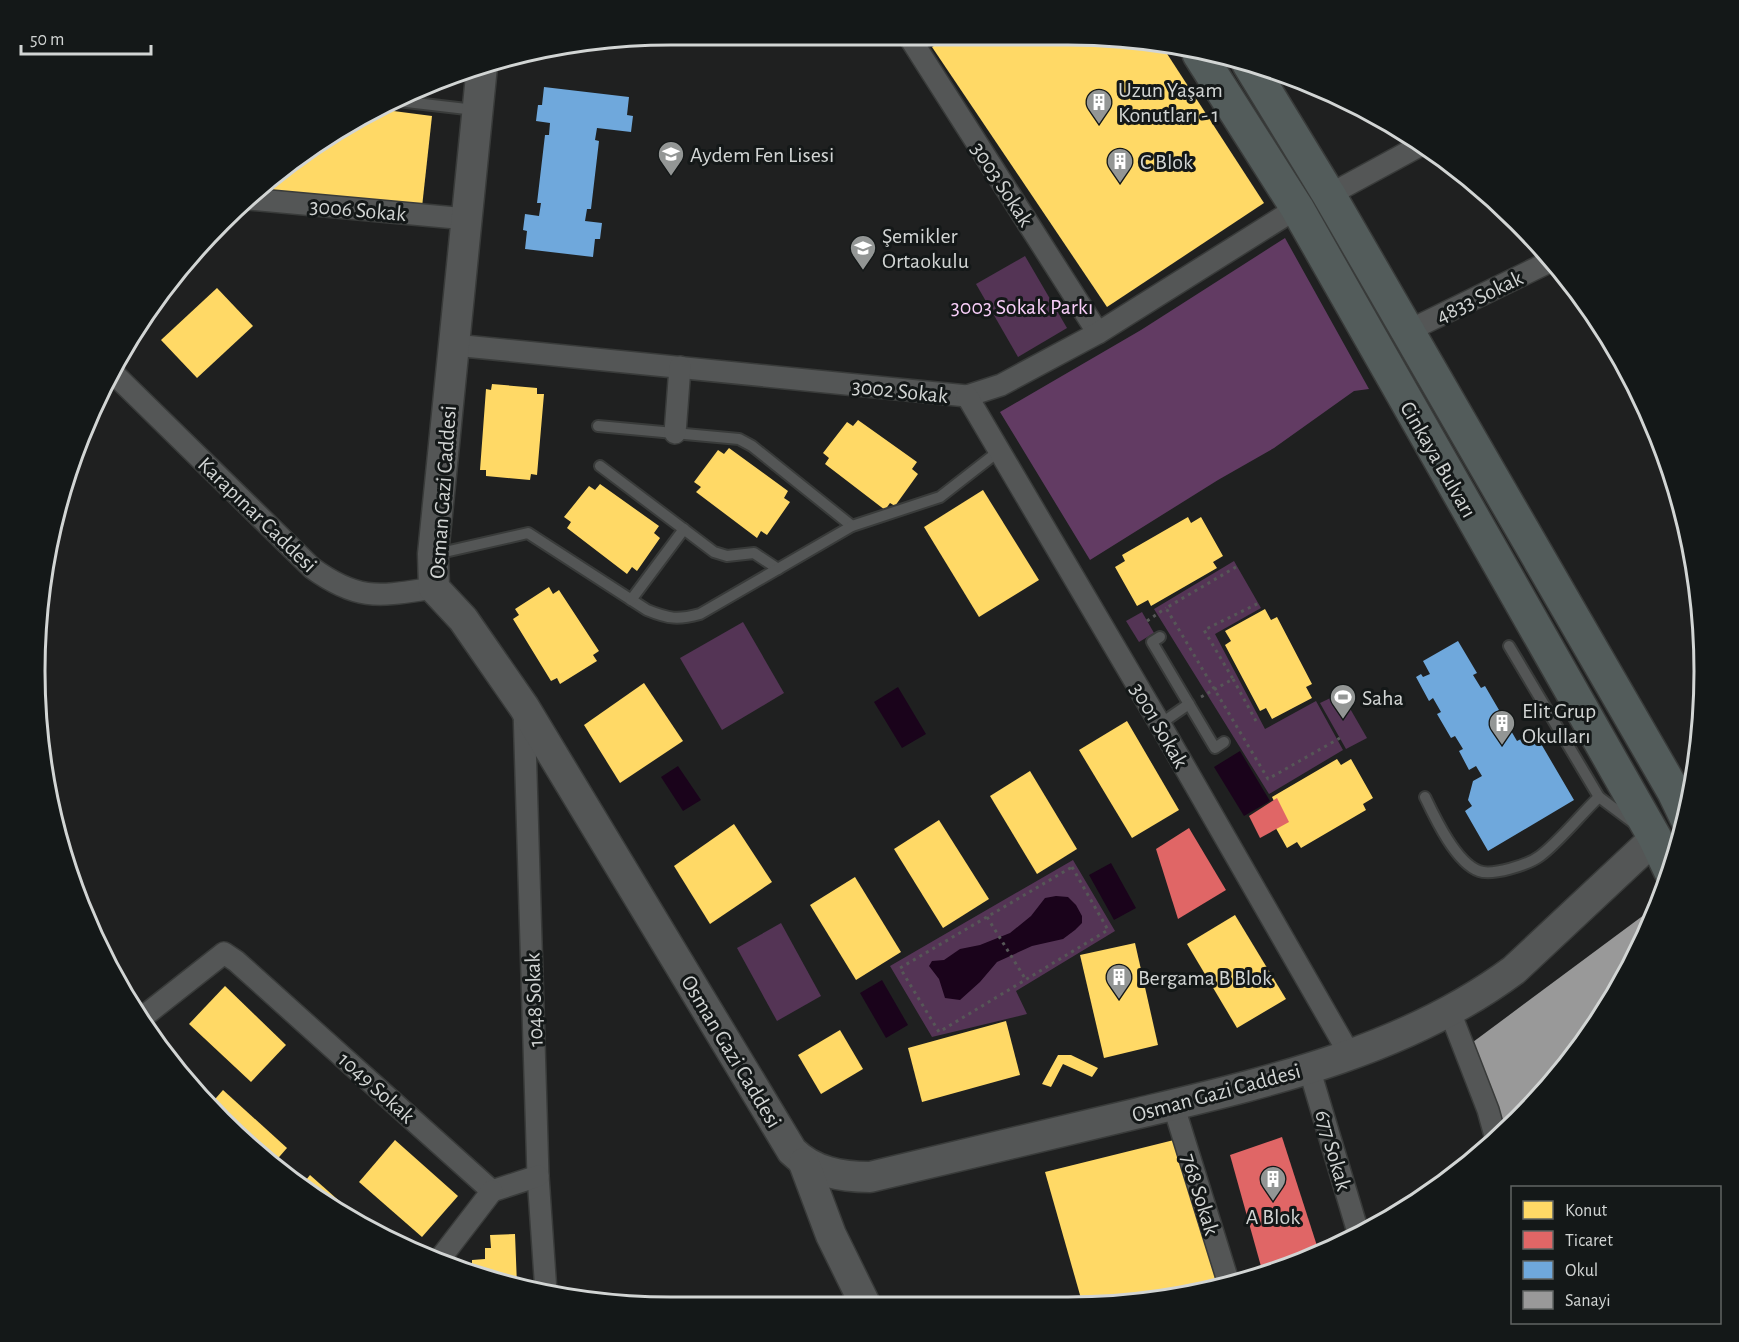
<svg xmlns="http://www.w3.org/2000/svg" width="1739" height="1342" font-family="'Alegreya Sans',sans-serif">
	<rect width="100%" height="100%" fill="#1f2020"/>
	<g fill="#543455">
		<path d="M1025 256 1067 328 1018 357 976 284Z"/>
		<path d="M1234 561 1261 608 1215 634 1265 729 1316 701 1343 750 1269 794 1154 609Z"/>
		<path d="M1142 612 1154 633 1139 642 1126 621Z"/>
		<path d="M743 622 784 693 722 730 680 658Z"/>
		<path d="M1341 693 1367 738 1346 749 1320 703Z"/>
		<path d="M1073 860 1115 931 1016 991 1027 1014 932 1037 890 966Z"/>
		<path d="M781 923 821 996 777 1021 737 948Z"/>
	</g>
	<path fill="#623b63" d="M1285 238 1369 389 1354 391 1274 448 1218 480 1090 560 1000 412 1141 330Z"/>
	<g fill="#1a031b">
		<path d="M898 687 926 734 902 748 874 702Z"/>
		<path d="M1240 751 1270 801 1244 816 1214 767Z"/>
		<path d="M678 766 701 800 683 811 661 777Z"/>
		<path d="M1111 863 1136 908 1114 920 1089 875Z"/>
		<path d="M1056 896 1068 897 1076 905 1082 916V923L1075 930 1063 939 1032 946 997 962 980 982 960 1000 945 998 939 979 929 966 932 961 944 960 960 949 980 945 1010 933 1031 916 1045 898Z"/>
		<path d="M882 980 908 1025 886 1038 860 993Z"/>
	</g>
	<g fill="#ffd966">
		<path d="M952 35 1109 36 1162 46 1264 203 1107 307 932 47Z"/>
		<path d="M378 109 432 116 422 207 263 189 352 120Z"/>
		<path d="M217 288 253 326 197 378 161 340Z"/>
		<path d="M492 384 537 388V394H544L537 475 531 474 530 480 486 476V470H480L486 389 491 390Z"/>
		<path d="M858 420 917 462 912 469 918 474 895 506 890 503 885 510 825 464 829 458 823 453 847 422 853 426Z"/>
		<path d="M729 448 788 491 784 498 790 502 767 535 761 531 757 538 696 492 701 487 694 482 718 450 724 454Z"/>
		<path d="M600 484 659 526 654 533 660 538 637 571 632 567 627 574 567 528 571 522 564 517 589 486 595 490Z"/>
		<path d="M983 490 1039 580 979 617 924 527Z"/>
		<path d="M1188 517 1191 523 1201 517 1223 556 1213 562 1217 568 1151 606 1148 600 1137 606 1115 567 1125 561 1122 555Z"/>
		<path d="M549 587 553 594 559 590 599 651 593 655 597 661 560 684 557 678 551 681 513 619 519 615 515 609Z"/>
		<path d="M1265 609 1271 620 1277 617 1312 684 1306 687 1312 698 1272 719 1266 708 1260 711 1225 645 1231 641 1225 631Z"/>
		<path d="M644 683 683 741 620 783 584 725Z"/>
		<path d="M1127 721 1179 810 1132 838 1079 750Z"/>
		<path d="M1337 759 1341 765 1351 759 1373 798 1363 804 1366 810 1301 848 1297 842 1287 848 1265 809 1275 803 1272 797Z"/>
		<path d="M1030 771 1077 849 1037 874 990 796Z"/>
		<path d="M939 820 989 899 943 928 894 849Z"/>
		<path d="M734 824 772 882 710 924 674 866Z"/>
		<path d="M855 877 901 952 856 980 810 905Z"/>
		<path d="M1235 915 1286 999 1237 1028 1187 944Z"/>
		<path d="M1135 943 1158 1045 1104 1058 1080 955Z"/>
		<path d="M225 986 286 1045 251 1082 189 1024Z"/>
		<path d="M1006 1021 1020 1075 922 1102 908 1048Z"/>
		<path d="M840 1030 863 1069 821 1094 798 1055Z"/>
		<path d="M1058 1055H1071L1098 1068 1092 1077 1063 1064 1051 1087 1042 1084Z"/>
		<path d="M223 1090 287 1148 273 1164 221 1121 209 1106Z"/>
		<path d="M1178 1139 1218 1286 1151 1302H1082L1045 1172Z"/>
		<path d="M395 1140 458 1196 422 1237 359 1182Z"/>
		<path d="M310 1175 363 1222V1223L318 1200 301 1186Z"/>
		<path d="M515 1234 517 1285 472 1275V1260L485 1259V1248H491L490 1235Z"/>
	</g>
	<g fill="#e06666">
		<path d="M1277 798 1289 822 1260 838 1249 816Z"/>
		<path d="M1189 828 1226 890 1178 919 1156 849Z"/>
		<path d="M1282 1137 1318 1249 1262 1270 1230 1155Z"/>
	</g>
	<g fill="#6fa8dc">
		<path d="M713 35H734V39Z"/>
		<path d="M544 87 629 97 627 115 633 116 631 132 597 128 595 140 599 141 591 209H587L585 221 602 223 600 239H595L593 257 525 249 527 231 523 230 525 214 539 216 541 203H537L545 135H549L550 123 536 121 538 105H542Z"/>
		<path d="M1458 641 1477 673 1473 675 1481 688 1485 686 1499 710 1495 713 1503 726 1507 724 1517 741 1523 738 1540 742 1574 800 1488 851 1465 811 1472 806 1468 800 1473 781 1482 776 1476 766 1469 770 1459 751 1463 749 1455 736 1451 738 1437 714 1441 712 1433 698 1429 701 1416 677 1421 674 1423 677 1430 674 1423 661Z"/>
	</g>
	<path fill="#999" d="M1652 909 1655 917 1597 1025 1518 1121 1506 1131 1473 1042Z"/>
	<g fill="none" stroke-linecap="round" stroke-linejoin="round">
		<g stroke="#393b3a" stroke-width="14">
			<g id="lane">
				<path d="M398 101 475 110"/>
				<path d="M598 426 739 439 752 446 852 526"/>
				<path d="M600 466 714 552 727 556 754 553 778 569"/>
				<path d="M436 554 528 533 647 610C669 619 678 620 700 614L852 526 940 497 999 451"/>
				<path d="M631 600 684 529"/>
				<path d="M1160 637 1152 642 1215 748 1224 742"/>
				<path d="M1509 646 1599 797 1635 824"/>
				<path d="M1160 724 1189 704"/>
				<path d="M1425 797C1435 818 1456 863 1479 871 1492 876 1528 865 1540 856 1559 842 1581 814 1599 797"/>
			</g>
		</g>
		<g stroke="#393b3a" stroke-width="24">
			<g id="street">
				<path d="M908 35 1098 333"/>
				<path d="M1329 195 1421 145"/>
				<path d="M249 199 467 219"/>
				<path d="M1408 331 1551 261"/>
				<path d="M454 345 967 396 1001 385 1098 333 1297 208"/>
				<path d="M111 371 312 568C359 602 380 596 434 588"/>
				<path d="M967 396 1160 724 1350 1055"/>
				<path d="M675 433 680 367"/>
				<path d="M524 708 538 1176 546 1292"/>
				<path d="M1674 792 1694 781"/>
				<path d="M1450 1012 1488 1110 1496 1139"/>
				<path d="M139 1020 224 953 236 961 492 1191 538 1176"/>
				<path d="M1309 1068 1358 1232"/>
				<path d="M1173 1104 1229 1284"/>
				<path d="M439 1260 492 1191"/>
			</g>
		</g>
		<g stroke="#393b3a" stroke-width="33">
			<g id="secondary">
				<path d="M482 66 433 554 434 588 463 619 524 707 792 1151C813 1172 841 1177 870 1177 959 1155 1049 1134 1139 1113 1268 1082 1405 1051 1514 970L1655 838"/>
				<path d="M804 1163 831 1235 864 1302"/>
			</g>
		</g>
		<g stroke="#393b3a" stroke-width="36">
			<g id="primary">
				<path d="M1199 54 1297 208 1655 838 1670 870"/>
				<path d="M1249 64 1329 195 1674 792 1686 817"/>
			</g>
		</g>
		<g stroke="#565757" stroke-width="3" stroke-dasharray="3 4.5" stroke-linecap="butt">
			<path d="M1236 567 1166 608 1268 779 1340 738"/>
			<path d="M1147 621 1166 608"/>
			<path d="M1233 679 1256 721"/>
			<path d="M1201 697 1233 679 1204 630 1259 603"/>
			<path d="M1072 867 1108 930 939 1032 900 968Z"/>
			<path d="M987 917 1026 980"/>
		</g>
		<use href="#lane" stroke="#545656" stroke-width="10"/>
		<use href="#street" stroke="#545656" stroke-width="21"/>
		<use href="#secondary" stroke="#545656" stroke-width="30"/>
		<use href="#primary" stroke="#535c5b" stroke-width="33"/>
	</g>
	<defs>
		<g id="building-pin" transform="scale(1.35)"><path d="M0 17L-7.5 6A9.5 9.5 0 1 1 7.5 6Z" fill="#939695" stroke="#141818"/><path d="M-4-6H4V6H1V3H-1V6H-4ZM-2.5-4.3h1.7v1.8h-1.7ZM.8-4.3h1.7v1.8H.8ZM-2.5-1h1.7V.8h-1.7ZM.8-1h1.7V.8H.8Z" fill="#fff"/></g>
		<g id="school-pin" transform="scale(1.35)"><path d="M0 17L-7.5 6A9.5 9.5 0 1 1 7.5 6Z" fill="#939695" stroke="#141818"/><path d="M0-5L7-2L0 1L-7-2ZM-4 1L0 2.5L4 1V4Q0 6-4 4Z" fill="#fff"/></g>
		<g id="stadium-pin" transform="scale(1.35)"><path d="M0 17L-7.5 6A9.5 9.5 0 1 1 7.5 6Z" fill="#939695" stroke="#141818"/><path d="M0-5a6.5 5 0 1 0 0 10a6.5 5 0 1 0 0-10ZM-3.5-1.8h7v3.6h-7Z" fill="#fff"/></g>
	</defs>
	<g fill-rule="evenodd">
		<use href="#building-pin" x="1099" y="102"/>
		<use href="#school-pin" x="671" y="154"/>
		<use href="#building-pin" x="1120" y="161"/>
		<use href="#school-pin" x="863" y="248"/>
		<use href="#stadium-pin" x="1343" y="697"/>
		<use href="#building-pin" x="1502" y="723"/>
		<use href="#building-pin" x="1119" y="977"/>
		<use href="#building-pin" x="1273" y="1179"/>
	</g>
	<g text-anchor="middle" stroke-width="6" stroke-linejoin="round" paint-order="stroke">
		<g font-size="22" fill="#d2d5d4" stroke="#141818" text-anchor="start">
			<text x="1118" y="97">Uzun Yaşam<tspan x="1118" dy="25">Konutları - 1</tspan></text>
			<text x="690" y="162">Aydem Fen Lisesi</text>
			<text x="1140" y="169">C Blok</text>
			<text x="882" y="243">Şemikler<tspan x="882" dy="25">Ortaokulu</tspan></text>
			<text x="1362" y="705">Saha</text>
			<text x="1522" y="718">Elit Grup<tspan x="1522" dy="25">Okulları</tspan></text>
			<text x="1138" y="985">Bergama B Blok</text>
			<text x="1273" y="1224" text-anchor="middle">A Blok</text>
		</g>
		<g font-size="22" fill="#d2d5d4" stroke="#141818">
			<text transform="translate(1003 184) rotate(57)" y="8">3003 Sokak</text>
			<text transform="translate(358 209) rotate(5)" y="8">3006 Sokak</text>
			<text transform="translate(1479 296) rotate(-26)" y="8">4833 Sokak</text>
			<text transform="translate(900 390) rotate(6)" y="8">3002 Sokak</text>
			<text transform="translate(1439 459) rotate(60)" y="8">Cinkaya Bulvarı</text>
			<text transform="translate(442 492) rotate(-86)" y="8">Osman Gazi Caddesi</text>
			<text transform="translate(258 514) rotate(44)" y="8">Karapınar Caddesi</text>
			<text transform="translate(1160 725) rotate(60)" y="8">3001 Sokak</text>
			<text transform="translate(533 1000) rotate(-92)" y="8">1048 Sokak</text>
			<text transform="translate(732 1051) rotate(59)" y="8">Osman Gazi Caddesi</text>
			<text transform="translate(377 1087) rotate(42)" y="8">1049 Sokak</text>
			<text transform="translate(1216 1092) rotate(-15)" y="8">Osman Gazi Caddesi</text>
			<text transform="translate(1334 1150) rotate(74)" y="8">677 Sokak</text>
			<text transform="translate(1201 1194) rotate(73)" y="8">768 Sokak</text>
		</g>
		<g font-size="22" fill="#f8cef9" stroke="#141818">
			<text x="1022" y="314">3003 Sokak Parkı</text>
		</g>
	</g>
	<path d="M0 0H1739V1342H0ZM671 45H1068A626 626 0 0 1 1694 671V671A626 626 0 0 1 1068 1297H671A626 626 0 0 1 45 671V671A626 626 0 0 1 671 45Z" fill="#141818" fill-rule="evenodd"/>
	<path fill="none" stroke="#d2d5d4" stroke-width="3" d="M671 45H1068A626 626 0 0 1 1694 671V671A626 626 0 0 1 1068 1297H671A626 626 0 0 1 45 671V671A626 626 0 0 1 671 45Z"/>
	<rect x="1511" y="1186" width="210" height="138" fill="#141818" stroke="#606463" stroke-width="1.5"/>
	<rect x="1523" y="1201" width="30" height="18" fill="#ffd966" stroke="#606463" stroke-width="1.5"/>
	<text x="1565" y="1216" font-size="18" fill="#d2d5d4">Konut</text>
	<rect x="1523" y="1231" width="30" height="18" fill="#e06666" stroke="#606463" stroke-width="1.5"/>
	<text x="1565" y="1246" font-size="18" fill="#d2d5d4">Ticaret</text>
	<rect x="1523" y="1261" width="30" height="18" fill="#6fa8dc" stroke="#606463" stroke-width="1.5"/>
	<text x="1565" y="1276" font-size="18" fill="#d2d5d4">Okul</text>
	<rect x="1523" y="1291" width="30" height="18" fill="#999999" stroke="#606463" stroke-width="1.5"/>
	<text x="1565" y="1306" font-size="18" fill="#d2d5d4">Sanayi</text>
	<path d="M21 45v9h130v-9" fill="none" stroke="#d2d5d4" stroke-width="3"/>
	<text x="30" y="45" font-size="18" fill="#d2d5d4" stroke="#141818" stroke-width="4.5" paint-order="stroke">50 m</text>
</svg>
